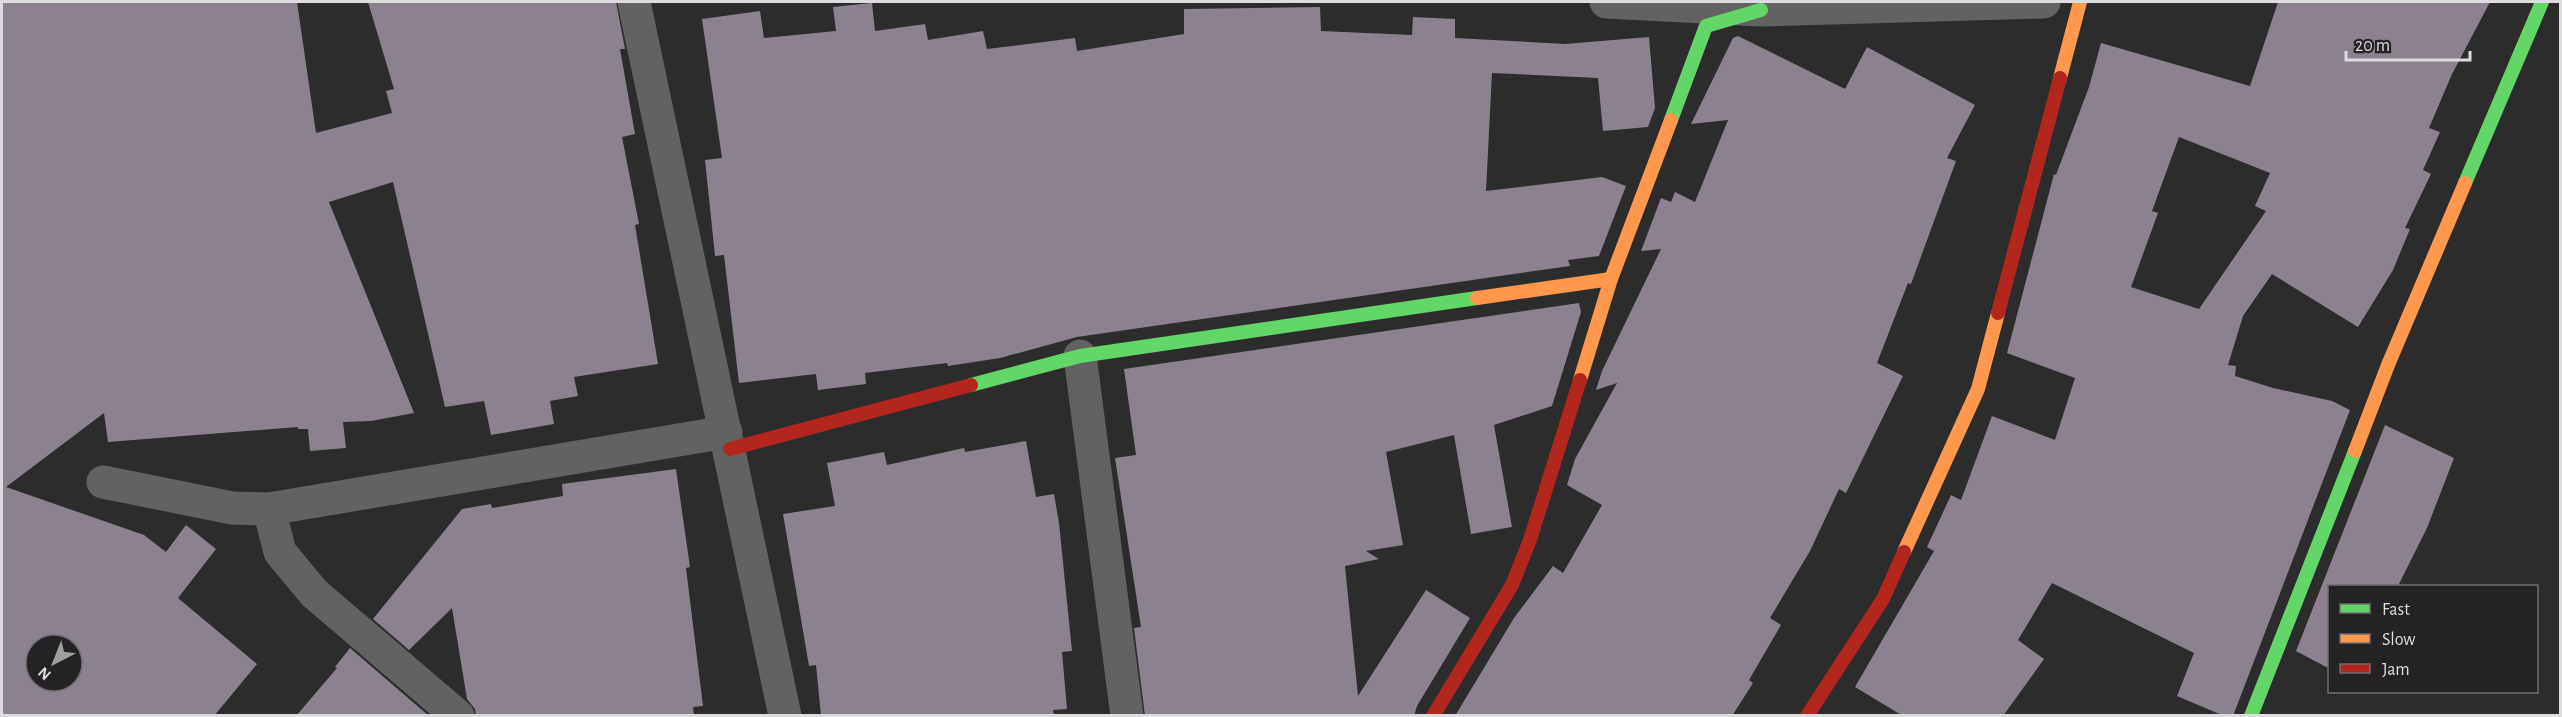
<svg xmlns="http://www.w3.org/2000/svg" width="2562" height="717" font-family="'Alegreya Sans',sans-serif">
	<rect width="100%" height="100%" fill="#2d2c2d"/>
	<g fill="#8b818f" fill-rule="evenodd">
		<path d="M2 2H297L316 133 392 113 386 91 394 89 368 2H616L625 49H620L635 134 622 137 639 224 635 225 658 364 574 377 578 396 550 401 554 424 491 435 484 401 445 407 393 182 329 202 414 413 371 421 343 422 346 448 310 451 308 429H298V427L108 442 104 413 6 487 144 535 166 552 186 525 216 549 178 598 257 664 214 716H2ZM36 645H72V681H36Z"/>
		<path d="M2278 2H2490L2452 74 2429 128 2440 132 2423 170 2431 174 2405 228 2410 229 2393 270 2358 327 2272 274 2243 316 2228 365 2236 366 2235 376 2273 388 2332 401 2350 410 2233 716H2224L2177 696 2194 653 2052 583 2018 640 2044 659 2003 716H1903L1855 687 1934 551 1927 547 1951 495 1961 500 1992 416 2055 440 2075 378 2007 353 2054 174 2056 175 2089 87 2101 43 2250 86ZM2179 137 2270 173 2255 206 2266 211 2199 309 2131 287 2158 213 2152 211Z"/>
		<path d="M872 3 875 31 925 24 928 40 983 31 987 49 1075 38 1077 51 1184 34V9L1320 7 1321 31 1412 35 1413 17 1455 19V38L1565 44 1649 37 1655 108 1648 127 1603 131 1598 78 1492 73 1486 191 1602 177 1626 186 1599 256 1568 260 1570 266 1077 337 1000 358 948 366 947 363 865 373 866 384 818 390 816 374 739 383 724 255 715 256 705 160 722 158 702 19 760 11 764 38 836 31 833 7Z"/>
		<path d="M1738 36 1845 89 1867 47 1975 105 1947 158 1956 161 1911 284 1908 283 1877 363 1903 376 1846 493 1839 489 1810 551 1770 618 1781 625 1749 680 1753 683 1732 716H1455L1514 618 1553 566 1563 573 1602 505 1567 485 1575 459 1617 383 1596 390 1602 371 1661 249 1641 251 1661 198 1671 202 1675 192 1695 202 1728 120 1691 124 1733 38Z"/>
		<path d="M1579 303 1581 312 1552 406 1494 425 1512 527 1471 534 1454 435 1386 452 1403 545 1366 551 1379 559 1345 566 1358 696 1426 590 1470 618 1417 706 1414 716H1145L1134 628 1141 627 1115 458 1136 455 1124 369Z"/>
		<path d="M2385 425 2454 458 2427 528 2398 586H2330V669L2296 651Z"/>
		<path d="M1026 441 1036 497 1054 494 1059 523 1072 651 1062 652 1067 709 1053 710 1054 716H821L816 665 809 666 783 514 835 506 827 463 884 452 887 465 964 448 965 452Z"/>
		<path d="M676 469 690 567 686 568 703 706 693 707 694 716H476L475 709 467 699 452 608 409 650 373 619 462 509 491 504 492 508 563 496 562 484Z"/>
		<path d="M350 648 429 716H296L337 668 335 667Z"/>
	</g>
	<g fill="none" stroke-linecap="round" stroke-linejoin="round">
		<g stroke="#626262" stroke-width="33">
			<path d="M634 2 785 716"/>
			<path d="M1606 2 1761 10 2044 2"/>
			<path d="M1080 356 1127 716"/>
			<path d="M103 482 232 508 269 509 726 432"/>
			<path d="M269 509 280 552 314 593 458 716"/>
		</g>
		<g stroke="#63d668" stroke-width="14">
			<path d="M1671 120 1706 26 1761 10"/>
			<path d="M2465 183 2542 2"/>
			<path d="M971 385 1080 356 1477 298"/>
			<path d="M2251 716 2355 451"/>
		</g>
		<g stroke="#ff974d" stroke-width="14">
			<path d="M2060 78 2080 2"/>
			<path d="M1477 298 1611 279"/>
			<path d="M1580 380 1611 279 1671 120"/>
			<path d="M2355 451 2388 365 2465 183"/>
			<path d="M1904 552 1978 389 1998 313"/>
		</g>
		<g stroke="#b3261e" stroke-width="14">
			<path d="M1998 313 2060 78"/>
			<path d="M730 449 971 385"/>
			<path d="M1433 716 1512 585 1530 540 1580 380"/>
			<path d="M1807 716 1883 599 1904 552"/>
		</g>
	</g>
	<rect width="2562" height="717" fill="none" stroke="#dddcde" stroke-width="6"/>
	<rect x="2328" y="585" width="210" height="108" fill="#242225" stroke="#6e6c6f" stroke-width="1.5"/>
	<rect x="2340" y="604" width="30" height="9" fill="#63d668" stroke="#6e6c6f" stroke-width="1.5"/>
	<text x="2382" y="615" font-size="18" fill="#dddcde">Fast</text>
	<rect x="2340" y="634" width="30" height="9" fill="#ff974d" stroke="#6e6c6f" stroke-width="1.5"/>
	<text x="2382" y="645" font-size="18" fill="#dddcde">Slow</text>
	<rect x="2340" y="664" width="30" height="9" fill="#b3261e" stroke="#6e6c6f" stroke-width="1.5"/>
	<text x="2382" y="675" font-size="18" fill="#dddcde">Jam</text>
	<g transform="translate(54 663) rotate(222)"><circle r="28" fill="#242225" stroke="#6e6c6f" stroke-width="1.5"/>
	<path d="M0-4.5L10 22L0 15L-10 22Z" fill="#9f9ea0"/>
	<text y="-9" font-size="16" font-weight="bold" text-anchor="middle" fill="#dddcde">N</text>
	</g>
	<path d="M2346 51v9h124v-9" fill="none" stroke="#dddcde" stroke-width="3"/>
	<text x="2355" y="51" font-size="18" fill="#dddcde" stroke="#242225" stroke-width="4.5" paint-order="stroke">20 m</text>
</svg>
